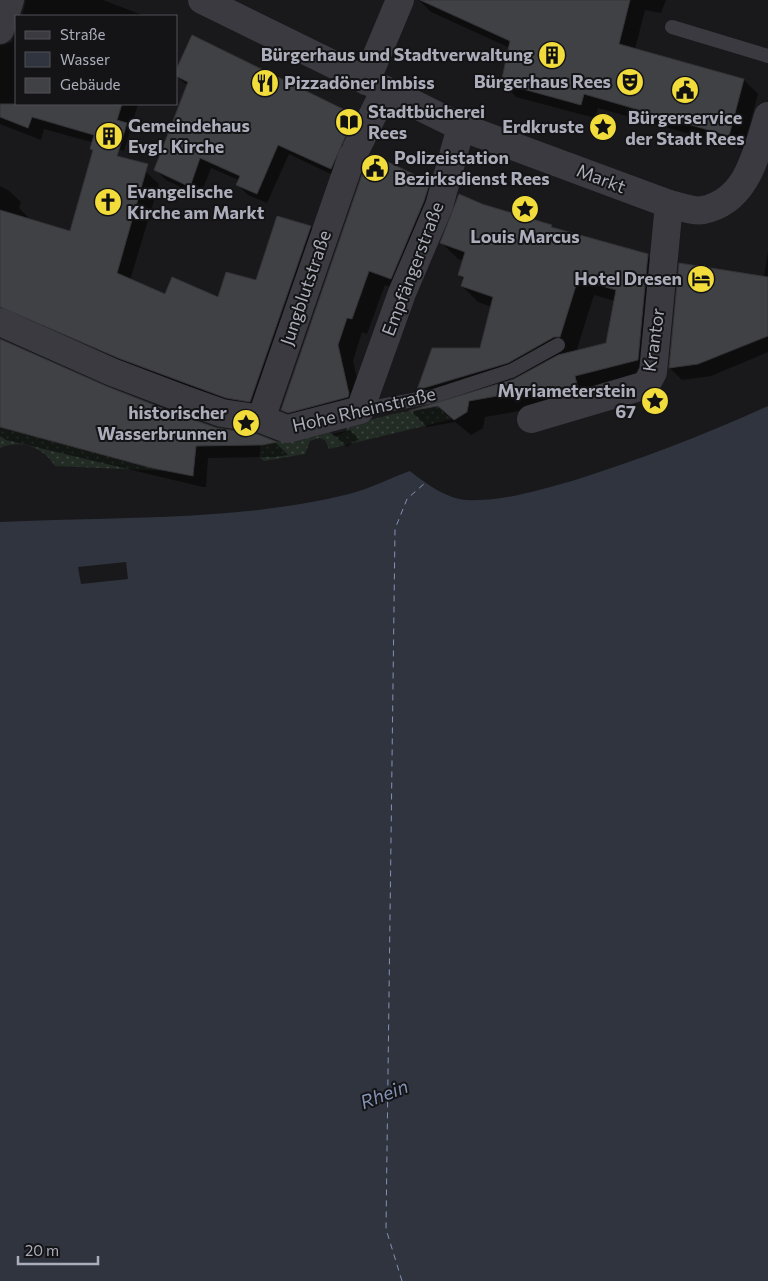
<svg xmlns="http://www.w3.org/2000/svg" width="768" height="1281" font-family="Commissioner,sans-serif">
	<defs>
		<pattern id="grass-dots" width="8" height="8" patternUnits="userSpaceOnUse" patternTransform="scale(1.25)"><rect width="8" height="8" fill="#232b25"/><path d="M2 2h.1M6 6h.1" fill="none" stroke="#404743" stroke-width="1.8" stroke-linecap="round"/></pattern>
	</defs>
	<rect width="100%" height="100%" fill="#19191b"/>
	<g fill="url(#grass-dots)">
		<path d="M442 406 444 413 453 419 329 449 325 440 319 438 310 441 305 454 264 461 259 457 261 445 329 431 334 436 346 432 347 426 393 414Z"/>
		<path d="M0 427 168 471 55 466C43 447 21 439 0 448Z"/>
	</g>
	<path fill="#2f343f" d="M768 406V1281H0V522C116 516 236 522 349 494 370 489 390 478 410 471 425 483 447 499 467 500 501 502 539 490 572 481 639 460 704 435 768 406Z"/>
	<path fill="#19191b" d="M126 562 128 579 81 584 78 567Z"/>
	<g fill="#0007" fill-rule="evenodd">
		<path d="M26 0H103L145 16H22Z"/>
		<path d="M419 0H666L661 13 645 10 635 49 744 80 758 94 743 149 598 108 595 118 516 97 502 82 510 48 431 12Z"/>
		<path d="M16 30V104H138L124 151 44 129 41 140 0 124V46L12 42Z"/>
		<path d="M192 37 354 116 365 127 341 179 289 154 267 203 248 195 238 185 239 180 211 168 200 196 166 180 156 170 188 86 176 76Z"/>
		<path d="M368 160 429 183 444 199 407 294 385 285 367 334 362 332 353 361 364 410 298 425 282 410Z"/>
		<path d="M135 168 146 172 159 184 130 280 166 296 218 299 257 282 311 227 323 240 263 414 0 326V186L8 190 21 202 19 208 28 217 27 220 70 233ZM139 195 116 279H114L136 201Z"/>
		<path d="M482 206 647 256 663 272 654 376 565 403 485 417 483 428 471 435 455 422 427 427 412 412 433 405 418 390 433 349 481 350 492 307 478 302 462 286 464 280 459 275 464 261 458 259 442 243ZM594 295 615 301 607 344 576 352Z"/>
		<path d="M768 251V352L711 376 682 380 670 368 680 264 764 277Z"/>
		<path d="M0 340 106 388 217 429 257 435 276 443 288 455 275 457 208 458 206 487H203L6 440 0 436Z"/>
		<path d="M350 430 359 439 347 447 333 434Z"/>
	</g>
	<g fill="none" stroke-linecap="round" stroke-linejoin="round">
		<path stroke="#8392b5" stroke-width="1" stroke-dasharray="6 5" stroke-linecap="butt" d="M402 1281 386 1229 395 529 407 499 425 483"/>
	</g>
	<g fill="#404145" stroke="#343337">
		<path d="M420 0H630L619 44 744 79 729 136 584 94 581 105 501 83 510 41Z"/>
		<path d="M192 35 355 115 331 169 278 145 257 194 236 185 240 176 200 158 190 187 154 170 188 82 176 76V70Z"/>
		<path d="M0 104H122L117 120 127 123 117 156 148 164 117 273 165 294 172 277 218 297 226 272 256 280 277 216 311 226 250 402 226 398 188 384 118 358 0 307V210L70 231 93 150 90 149 94 135 32 117 28 128 0 117Z"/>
		<path d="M371 154 430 182 424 201 391 279 369 271 352 319 347 318 338 345 349 394 348 397 288 413 281 410 367 160Z"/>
		<path d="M459 194 482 204 552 225 551 227 648 254 638 360 575 376 578 389 555 396 553 386 469 401 467 412 454 420 438 406 409 411 514 379 558 355 606 343 616 290 578 279 560 337H554L508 363 417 390 432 348H480L493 297 461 286 464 277 458 275 465 252 440 243Z"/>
		<path d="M679 263 768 277V336L698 364 669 368Z"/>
		<path d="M0 339 106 386 177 414 217 428 257 434 277 442 262 445 196 446 193 476 152 468 0 427Z"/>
	</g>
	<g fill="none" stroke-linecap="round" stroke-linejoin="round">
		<g stroke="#3a3a40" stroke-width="14">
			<path d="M672 27 768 56"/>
			<path d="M360 410 434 396 511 371 558 345"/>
		</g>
		<g stroke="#3a3a40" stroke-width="28">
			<path d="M202 0 461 127 669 204C679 206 694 212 703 210 748 201 756 153 768 116"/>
			<path d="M0 30 10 0"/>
			<path d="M366 81 400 0"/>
			<path d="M356 149 385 90"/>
			<path d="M0 322 112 372 183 399 222 413 261 419 287 429 360 410 402 293 439 206 461 127"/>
			<path d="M261 419 352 156"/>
			<path d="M531 419 646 385 653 372 669 204"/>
		</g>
	</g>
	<defs>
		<g id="building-disc" transform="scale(1.4375)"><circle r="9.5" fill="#f1dc3b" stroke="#141416"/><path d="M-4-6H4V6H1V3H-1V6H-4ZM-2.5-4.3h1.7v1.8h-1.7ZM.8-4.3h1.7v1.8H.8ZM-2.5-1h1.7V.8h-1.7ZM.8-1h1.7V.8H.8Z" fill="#111"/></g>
		<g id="theatre-disc" transform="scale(1.4375)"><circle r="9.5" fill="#f1dc3b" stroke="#141416"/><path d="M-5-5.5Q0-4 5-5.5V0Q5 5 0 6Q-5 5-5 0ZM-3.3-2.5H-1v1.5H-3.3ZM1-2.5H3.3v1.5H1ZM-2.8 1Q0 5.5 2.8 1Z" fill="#111"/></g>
		<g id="restaurant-disc" transform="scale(1.4375)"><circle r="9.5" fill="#f1dc3b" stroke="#141416"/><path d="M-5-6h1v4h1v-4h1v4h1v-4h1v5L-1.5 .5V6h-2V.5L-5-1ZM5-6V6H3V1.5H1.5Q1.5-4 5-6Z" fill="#111"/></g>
		<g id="civic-disc" transform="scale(1.4375)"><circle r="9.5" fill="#f1dc3b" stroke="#141416"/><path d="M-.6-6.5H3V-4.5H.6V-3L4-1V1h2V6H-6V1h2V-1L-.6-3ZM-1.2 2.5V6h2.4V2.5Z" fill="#111"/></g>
		<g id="library-disc" transform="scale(1.4375)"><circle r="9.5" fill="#f1dc3b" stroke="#141416"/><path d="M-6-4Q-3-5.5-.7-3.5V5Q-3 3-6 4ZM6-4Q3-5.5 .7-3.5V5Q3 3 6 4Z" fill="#111"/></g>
		<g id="sight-disc" transform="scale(1.4375)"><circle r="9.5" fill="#f1dc3b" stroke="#141416"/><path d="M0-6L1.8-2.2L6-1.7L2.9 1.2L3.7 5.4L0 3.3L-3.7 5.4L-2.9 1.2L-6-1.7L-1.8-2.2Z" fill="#111"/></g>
		<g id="church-disc" transform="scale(1.4375)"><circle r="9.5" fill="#f1dc3b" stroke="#141416"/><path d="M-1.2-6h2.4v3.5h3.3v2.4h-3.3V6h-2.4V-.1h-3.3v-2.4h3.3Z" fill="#111"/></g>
		<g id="hotel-disc" transform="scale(1.4375)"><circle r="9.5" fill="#f1dc3b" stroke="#141416"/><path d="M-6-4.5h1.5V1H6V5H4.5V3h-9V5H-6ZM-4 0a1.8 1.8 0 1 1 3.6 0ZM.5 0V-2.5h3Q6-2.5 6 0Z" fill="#111"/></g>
	</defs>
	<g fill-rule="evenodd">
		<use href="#building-disc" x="552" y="55"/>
		<use href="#theatre-disc" x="630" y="82"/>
		<use href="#restaurant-disc" x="265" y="83"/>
		<use href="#civic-disc" x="685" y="90"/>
		<use href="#library-disc" x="349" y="122"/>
		<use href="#sight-disc" x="603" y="127"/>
		<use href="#building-disc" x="109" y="136"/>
		<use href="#civic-disc" x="375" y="168"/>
		<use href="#church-disc" x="108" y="202"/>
		<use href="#sight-disc" x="525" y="209"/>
		<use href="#hotel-disc" x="701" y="279"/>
		<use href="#sight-disc" x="655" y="401"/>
		<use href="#sight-disc" x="246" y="423"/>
	</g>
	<g text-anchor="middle" stroke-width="4" stroke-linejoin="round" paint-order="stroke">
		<g font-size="18" font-weight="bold" fill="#abadba" stroke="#141416" text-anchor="end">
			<text x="533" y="61">Bürgerhaus und Stadtverwaltung</text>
			<text x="611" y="88">Bürgerhaus Rees</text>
			<text x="284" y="89" text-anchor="start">Pizzadöner Imbiss</text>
			<text x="368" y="118" text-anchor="start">Stadtbücherei<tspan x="368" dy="21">Rees</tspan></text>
			<text x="685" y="124" text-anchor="middle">Bürgerservice<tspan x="685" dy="21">der Stadt Rees</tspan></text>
			<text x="128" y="132" text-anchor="start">Gemeindehaus<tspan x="128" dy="21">Evgl. Kirche</tspan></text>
			<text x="584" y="133">Erdkruste</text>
			<text x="394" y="164" text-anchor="start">Polizeistation<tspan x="394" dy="21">Bezirksdienst Rees</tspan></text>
			<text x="127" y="198" text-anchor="start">Evangelische<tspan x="127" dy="21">Kirche am Markt</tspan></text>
			<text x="525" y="243" text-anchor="middle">Louis Marcus</text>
			<text x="682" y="285">Hotel Dresen</text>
			<text x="636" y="397">Myriameterstein<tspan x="636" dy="21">67</tspan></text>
			<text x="227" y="419">historischer<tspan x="227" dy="21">Wasserbrunnen</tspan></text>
		</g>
		<g font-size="18" fill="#abadba" stroke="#141416">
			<text transform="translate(601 179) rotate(21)" y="6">Markt</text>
			<text transform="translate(413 269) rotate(-69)" y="6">Empfängerstraße</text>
			<text transform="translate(306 288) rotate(-71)" y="6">Jungblutstraße</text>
			<text transform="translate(654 340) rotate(-82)" y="6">Krantor</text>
			<text transform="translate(364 410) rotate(-13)" y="6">Hohe Rheinstraße</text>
		</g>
		<g font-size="19" font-style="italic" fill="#8392b5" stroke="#141416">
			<text transform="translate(384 1094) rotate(-21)" y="7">Rhein</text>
		</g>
	</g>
	<rect x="15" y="15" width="162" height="90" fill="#141416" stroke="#505158"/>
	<rect x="25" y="31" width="25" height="8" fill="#3a3a40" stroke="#505158"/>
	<text x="60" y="40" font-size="15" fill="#abadba">Straße</text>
	<rect x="25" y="52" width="25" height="15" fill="#2f343f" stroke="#505158"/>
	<text x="60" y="65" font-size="15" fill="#abadba">Wasser</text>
	<rect x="25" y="78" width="25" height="15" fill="#404145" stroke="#505158"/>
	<text x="60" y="90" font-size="15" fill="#abadba">Gebäude</text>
	<path d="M18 1256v8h80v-8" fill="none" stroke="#abadba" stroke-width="2.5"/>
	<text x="25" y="1256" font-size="15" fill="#abadba" stroke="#141416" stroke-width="4" paint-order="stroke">20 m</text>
</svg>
